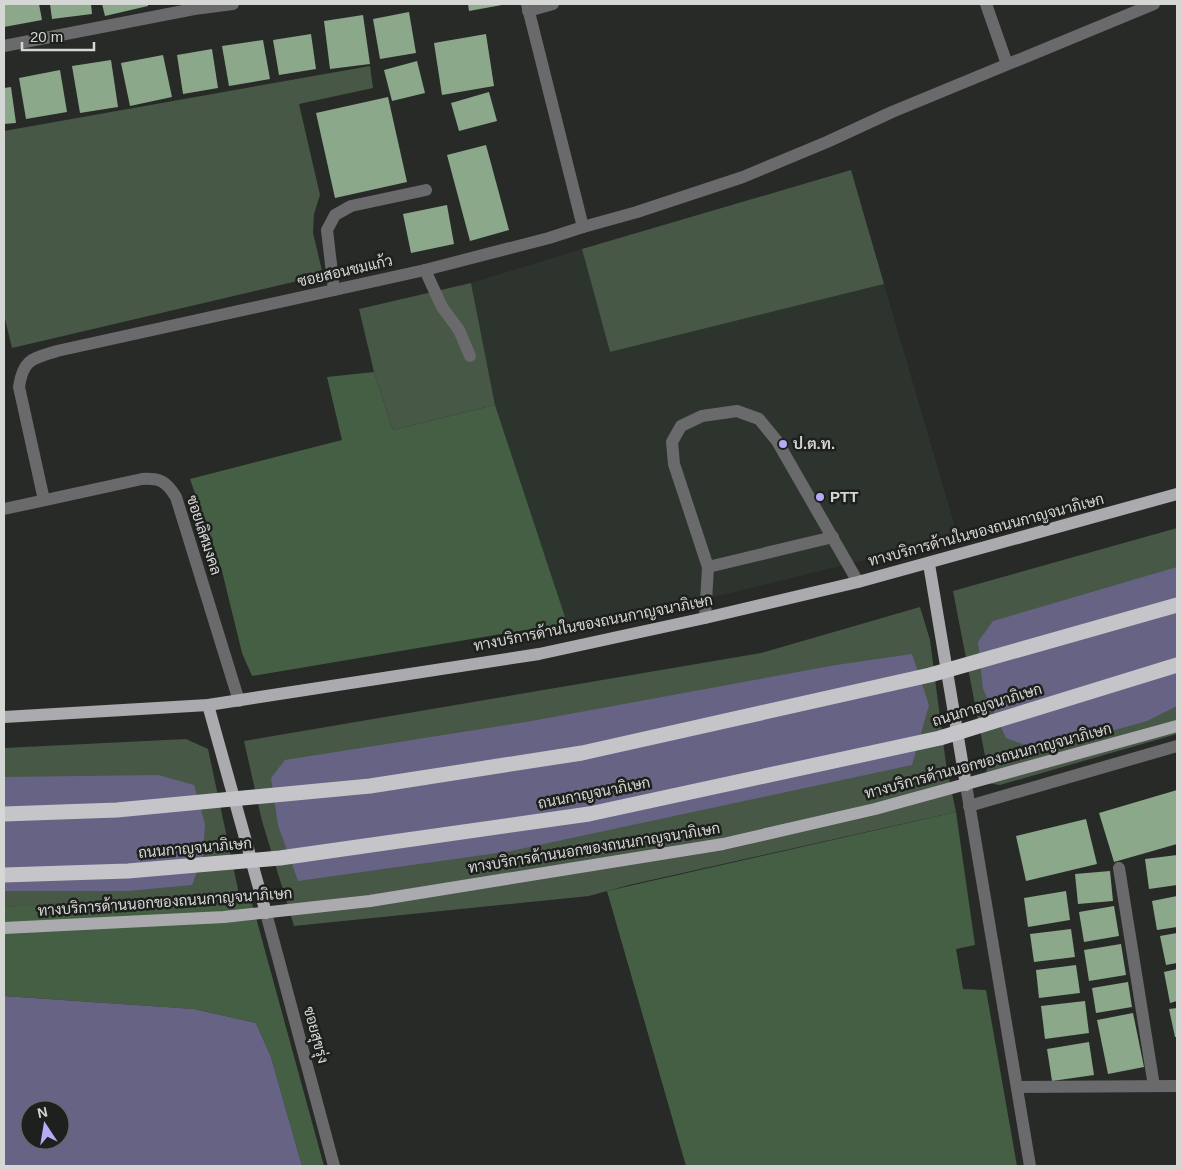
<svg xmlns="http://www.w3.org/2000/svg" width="1181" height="1170" font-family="Arial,Sarabun,sans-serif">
	<rect width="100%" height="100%" fill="#272a27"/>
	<path fill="#2d342d" d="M582 249 610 352 884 284 958 537 677 606 567 623 495 405 471 283Z"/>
	<g fill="#475847">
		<path d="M370 66 373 88 299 104 320 195 314 214 313 233 323 275 12 348 4 315V131Z"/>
		<path d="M851 170 884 284 610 352 582 249Z"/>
		<path d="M471 283 495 405 393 430 374 372 359 309Z"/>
		<path d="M1177 528V734L1000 785 987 783 986 761 953 591Z"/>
		<path d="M920 607 930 640 946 764 956 812 629 885 589 896 294 926 262 821 244 741 761 653Z"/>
		<path d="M186 739 208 749 239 894 48 906 4 907V748Z"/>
	</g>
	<g fill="#445f43">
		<path d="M374 372 393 430 495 405 567 623 252 676 242 653 222 571 190 479 342 440 327 377Z"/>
		<path d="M956 812 975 945 956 949 963 989 986 990 1017 1166H686L607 891Z"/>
		<path d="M239 894 250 896 324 1166H302L271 1057 256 1023 194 1009 4 996V907Z"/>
	</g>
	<g fill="#666385" fill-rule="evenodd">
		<path d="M1177 567V706L1147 721 1040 751 1006 738 983 689 978 642 993 621Z"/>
		<path d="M912 654 929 705 912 765 511 851 298 881 278 825 271 778 285 760 526 722 836 665Z"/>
		<path d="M158 775 194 785 205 824 203 856 192 885 128 891H4V777Z"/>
		<path d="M4 996 194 1009 256 1023 271 1057 302 1166H4ZM30 1110H60V1140H30Z"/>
	</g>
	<g fill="#8ba88a">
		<path d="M4 4H39L42 20 4 27Z"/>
		<path d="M50 4H91L92 14 52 19Z"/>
		<path d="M102 4H148V6L105 16Z"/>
		<path d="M468 4H502V5L469 11Z"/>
		<path d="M409 12 416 53 380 59 373 19Z"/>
		<path d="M363 15 370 64 330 69 324 21Z"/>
		<path d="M311 34 316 69 279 75 273 40Z"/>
		<path d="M486 34 494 86 442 95 434 43Z"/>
		<path d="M263 40 270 79 229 86 222 46Z"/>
		<path d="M212 49 218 88 183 94 177 55Z"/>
		<path d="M163 55 172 97 130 106 121 63Z"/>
		<path d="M111 60 118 107 80 113 72 66Z"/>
		<path d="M417 61 425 93 392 101 384 70Z"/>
		<path d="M60 70 67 112 26 119 19 78Z"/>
		<path d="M11 87 16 123 4 124V88Z"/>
		<path d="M489 92 497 121 459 131 451 103Z"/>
		<path d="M388 97 407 182 335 198 316 113Z"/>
		<path d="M486 145 509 230 470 241 447 155Z"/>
		<path d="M447 205 454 244 411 253 403 214Z"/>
		<path d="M1177 790V844L1114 862 1099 813Z"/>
		<path d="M1086 819 1097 864 1026 881 1016 836Z"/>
		<path d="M1177 855V885L1149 889 1145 859Z"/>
		<path d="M1110 871 1113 901 1078 904 1075 874Z"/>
		<path d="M1066 891 1070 920 1028 927 1024 898Z"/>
		<path d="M1177 896V927L1157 930 1152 901Z"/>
		<path d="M1114 906 1119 936 1084 942 1079 912Z"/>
		<path d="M1071 929 1075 957 1034 962 1030 934Z"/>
		<path d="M1177 933V963L1166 965 1160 936Z"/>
		<path d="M1121 944 1126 975 1089 981 1084 950Z"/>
		<path d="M1076 965 1080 993 1039 998 1036 970Z"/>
		<path d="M1177 969V1001L1170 1003 1164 972Z"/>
		<path d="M1128 982 1132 1007 1096 1013 1092 988Z"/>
		<path d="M1085 1001 1089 1033 1045 1039 1041 1006Z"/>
		<path d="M1177 1008V1037H1175L1169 1009Z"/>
		<path d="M1133 1013 1144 1067 1108 1074 1097 1020Z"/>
		<path d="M1089 1042 1094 1075 1052 1081 1047 1049Z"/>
	</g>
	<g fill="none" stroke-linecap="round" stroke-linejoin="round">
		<g stroke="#6a6a6c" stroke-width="12">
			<path d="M986 4 1007 64"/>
			<path d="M194 9 233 4"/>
			<path d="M528 11 553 4"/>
			<path d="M4 46 194 9 200 4"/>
			<path d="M583 227 637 212 743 177 827 142 892 112 1154 4"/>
			<path d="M425 270 442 307 459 330 470 356"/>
			<path d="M334 290 327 230 335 215 351 206 426 190"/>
			<path d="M44 500 19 387C23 359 32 359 57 351L425 270 549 238 583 227 527 4"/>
			<path d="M4 509 142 479C160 478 166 481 176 497L239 701"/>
			<path d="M708 567 833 537"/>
			<path d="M705 618 708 567 674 464 672 442 681 426 702 416 737 411 759 419 777 441 858 582"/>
			<path d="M966 785 1030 1166"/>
			<path d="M969 806 1177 746"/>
			<path d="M1119 868 1154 1086"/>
			<path d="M266 913 334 1166"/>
			<path d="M1017 1087 1177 1086"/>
		</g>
		<g stroke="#abaaaf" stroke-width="12">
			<path d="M929 564 966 785"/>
			<path d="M208 705 266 913"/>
			<path d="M4 717 208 705 539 654 705 618 858 582 1177 494"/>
			<path d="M4 928 224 917 370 901 723 844 875 809 1177 726"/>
		</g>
		<g stroke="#c4c4c9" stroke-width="15">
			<path d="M4 814 117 810 370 786 582 753 930 675 1177 605"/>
			<path d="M4 875 128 871 280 858 589 814 940 738 1177 665"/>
		</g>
	</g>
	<g fill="#b5acf8" stroke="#1e201e" stroke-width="2">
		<circle cx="783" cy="444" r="5"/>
		<circle cx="820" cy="497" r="5"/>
	</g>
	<g text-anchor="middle" stroke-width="5" stroke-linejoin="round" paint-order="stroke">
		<g font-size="15" fill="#d5d7d5" stroke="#1e201e">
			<text transform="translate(345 271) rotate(-13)" y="5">ซอยสอนชมแก้ว</text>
			<text transform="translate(986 530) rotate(-15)" y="5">ทางบริการด้านในของถนนกาญจนาภิเษก</text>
			<text transform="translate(204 535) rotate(72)" y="5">ซอยเลิศมงคล</text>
			<text transform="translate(593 623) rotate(-11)" y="5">ทางบริการด้านในของถนนกาญจนาภิเษก</text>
			<text transform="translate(987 705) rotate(-17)" y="5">ถนนกาญจนาภิเษก</text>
			<text transform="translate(988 761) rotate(-15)" y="5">ทางบริการด้านนอกของถนนกาญจนาภิเษก</text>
			<text transform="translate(594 793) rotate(-11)" y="5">ถนนกาญจนาภิเษก</text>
			<text transform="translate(195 848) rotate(-5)" y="5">ถนนกาญจนาภิเษก</text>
			<text transform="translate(594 848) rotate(-9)" y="5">ทางบริการด้านนอกของถนนกาญจนาภิเษก</text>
			<text transform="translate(165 902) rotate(-4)" y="5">ทางบริการด้านนอกของถนนกาญจนาภิเษก</text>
			<text transform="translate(316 1035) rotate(75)" y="5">ซอยสุขรุ่ง</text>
		</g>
		<g font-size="15" font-weight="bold" fill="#d5d7d5" stroke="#1e201e" text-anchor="start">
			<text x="793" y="449">ป.ต.ท.</text>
			<text x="830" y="502">PTT</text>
		</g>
	</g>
	<rect width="1181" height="1170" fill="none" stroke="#d5d7d5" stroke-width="10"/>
	<g transform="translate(45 1125) rotate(348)"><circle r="24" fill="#1e201e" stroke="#676967"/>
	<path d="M0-4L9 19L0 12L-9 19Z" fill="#b5acf8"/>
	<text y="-8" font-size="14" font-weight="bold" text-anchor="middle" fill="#d5d7d5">N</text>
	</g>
	<path d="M22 42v8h72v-8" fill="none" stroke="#d5d7d5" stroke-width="2.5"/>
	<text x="30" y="42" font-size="15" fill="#d5d7d5" stroke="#1e201e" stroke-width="4" paint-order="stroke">20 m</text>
</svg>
